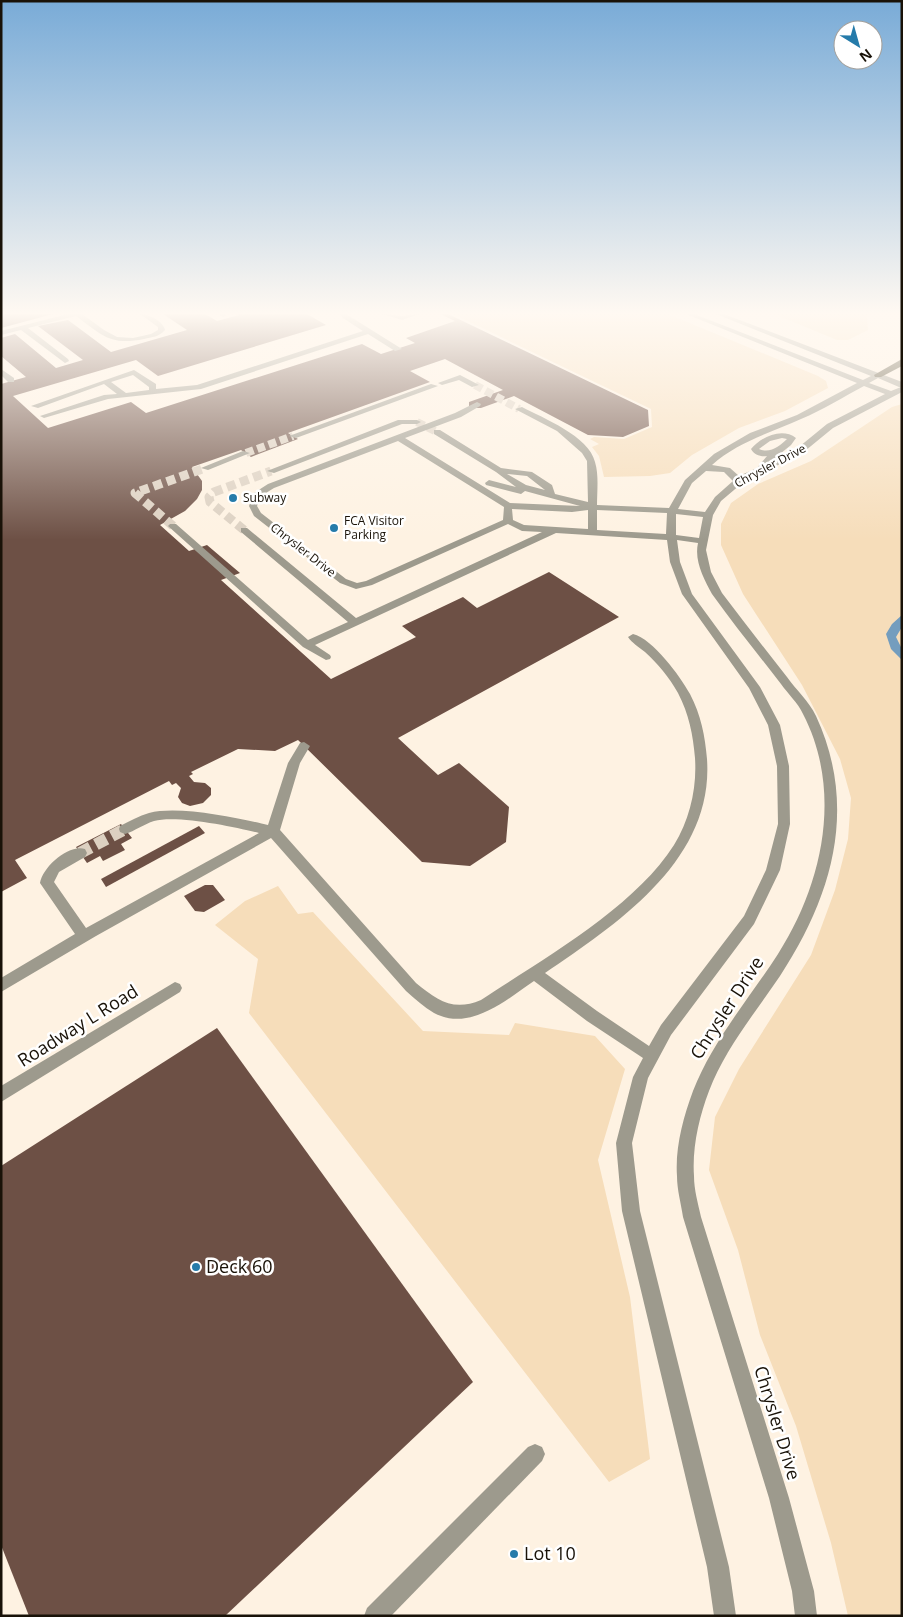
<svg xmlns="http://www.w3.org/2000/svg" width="903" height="1617" font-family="'Open Sans',sans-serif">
	<rect width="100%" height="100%" fill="#fef2e2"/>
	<g fill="#f6ddba">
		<path d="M453 314H668L818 376 826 381 828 388 785 411 739 428 692 455 670 473 650 476 604 477 599 456 592 447 599 444 590 439 594 437 624 439 652 427 651 409Z"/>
		<path d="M774 314H870L867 317 868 330 848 340H837Z"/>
		<path d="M902 404V1616H848L831 1543 796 1426 760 1335 738 1250 709 1170 715 1117 739 1069 811 955 835 890 848 839 851 798 840 759 802 685 743 594 721 545V524L731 503 758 484 811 461 892 407Z"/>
		<path d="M278 886 298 914 313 912 423 1031 509 1035 515 1023 595 1036 625 1069 598 1160 630 1297 650 1459 609 1482 249 1013 258 959 215 925 245 901Z"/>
	</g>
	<path fill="#749dbe" d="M902 615V627L896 637 902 649V660L891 649 886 634 892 624Z"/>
	<g fill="#6d5045">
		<path d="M1 314H53L1 328Z"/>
		<path d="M163 314H205L217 321 239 315 238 314H307L326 325 158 376 136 360 13 396 48 428 131 402 146 413 362 344 381 354 415 343 406 338 455 321 440 314H448L648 410 649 426 623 437 588 435 514 396 481 408H474L469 406V402L503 390 445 359 410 371 430 382 288 433 298 439 251 457 241 450 192 467 202 481V490L197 499 185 511 160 525 189 551 207 545 240 573 221 580 331 679 416 637 402 626 463 597 477 608 549 572 619 617 398 738 438 775 459 763 509 807 506 842 470 866 422 862 298 740 275 751 238 749 191 772 193 774 189 776 194 782 205 783 211 788V795L203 803 190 806 182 803 178 797 181 788 176 783 172 785 169 781 15 860 27 878 1 892V384L26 377 1 356V338L15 334 56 368 83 360 38 326 68 320 111 352 187 330Z"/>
		<path d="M121 824 132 838 121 844 125 850 103 861 100 856 87 863 76 847Z"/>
		<path d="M199 826 205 833 106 887 101 879Z"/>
		<path d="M205 885H213L225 900 204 912 195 911 184 896Z"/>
		<path d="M217 1028 473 1382 225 1616H29L1 1545V1166Z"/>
	</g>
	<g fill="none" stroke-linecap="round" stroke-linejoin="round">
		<g stroke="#dcd0c1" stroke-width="8" stroke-dasharray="8 4" stroke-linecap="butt">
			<path d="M475 385 519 409"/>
			<path d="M417 422 437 432"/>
			<path d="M246 453 293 436"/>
		</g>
		<g stroke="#dcd0c1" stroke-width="9" stroke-dasharray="9 5" stroke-linecap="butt">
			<path d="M173 526 135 493 205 468"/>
			<path d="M244 530 210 502 209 497 214 492 271 471"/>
		</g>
		<path stroke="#dcd0c1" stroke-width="12" stroke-dasharray="12 6" stroke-linecap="butt" d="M80 853 125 829"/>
		<g fill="#9d9a8d" fill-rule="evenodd">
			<path d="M68 314H82L104 330 117 337 133 338 151 334 158 330V327L140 314C149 314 163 321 165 330 159 337 152 337 144 339 110 346 102 335 76 316L28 328 68 359 69 361 65 363 21 330 1 335V331Z"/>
			<path d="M218 314H225L226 315 223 317Z"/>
			<path d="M340 314H346L402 349 395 351 368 334 201 389 108 399 44 418 40 416 104 395 117 394 104 384 38 408 31 406 134 370 156 384V389L197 385 363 331 343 318ZM133 375 149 387V390L126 393 111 382Z"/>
			<path d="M382 314 402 316 419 314 402 320Z"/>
			<path d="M686 314H694L863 380 871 376 716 314H724L902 382V392L833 428 800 455 747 479 721 501 713 515 706 550 711 572 722 593C743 621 765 649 787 677 796 690 809 701 816 716 858 807 833 895 780 976 755 1013 725 1049 709 1091 699 1117 692 1148 694 1176 694 1190 698 1203 701 1217L789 1498 814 1591 817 1616H795L792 1591 769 1498 683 1217C681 1203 677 1190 677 1176 675 1148 683 1118 693 1091 713 1040 749 999 778 954 823 884 843 791 803 714 798 703 788 694 781 684 758 654 734 625 712 594 704 579 694 561 698 543L677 540 680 562 692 594 760 687 780 725 789 766 790 824 780 870 754 924 671 1035 648 1078 632 1143 640 1211 729 1567 736 1616H714L707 1567 622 1211 616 1143 633 1077 643 1058 587 1021 534 981C506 1000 470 1032 434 1013 424 1007 415 999 406 991L271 838 96 936 1 992V978L75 934 40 883C43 867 68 844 85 849L87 853 85 857 59 872 54 882 86 928 259 833C234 827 178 815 154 821 144 824 135 831 125 834L120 832 119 829 120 826C130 821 139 816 149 813 178 805 239 818 268 825L288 763 300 743 304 742 310 746 300 763 280 830 416 983C437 1000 453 1012 481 1000 543 959 634 908 674 845 690 819 697 788 695 758 693 735 689 714 678 693 669 677 658 664 645 652 639 647 632 643 628 637L633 634C653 639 680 676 690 694 701 715 705 736 707 759 714 860 618 923 545 973L597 1011 649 1046 661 1025 744 916 766 870 778 824 777 766 768 725 749 688 682 594 670 562 667 540 556 533 315 645 330 655 331 657 330 659 326 660 303 647 168 526 170 524H176L308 640 348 622 241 532V528H247L356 618 542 532 522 531 508 524 372 585 356 589 340 583 254 516 249 506 254 493 268 484 455 413 477 402 481 404 480 406 461 417 405 438 510 503 580 506 525 491 521 494 486 485 485 483 489 480 516 487 496 472 434 434V430H440L501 468 532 472 552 485 555 494 588 502 587 461 582 453 557 431 515 409 522 407C543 418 589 436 595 462 599 475 597 491 597 505L669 508 685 480 714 454 750 433 797 415 857 383ZM878 378 899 387H901L891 391 869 383ZM864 386 885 394 827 424 794 451 770 462 791 445 796 438C782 427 761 437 751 449 754 455 761 457 767 456L757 468 739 476 730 468 712 465C737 442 770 433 801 419 823 410 843 397 864 386ZM782 438 787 439C780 446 770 454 759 449L770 441ZM398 441 504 507 503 520 366 581 357 583 346 579 261 513 257 506 261 496 274 488ZM706 471 724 472 733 481 715 497 705 512 678 509 692 483ZM507 474 527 476 545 490 526 485ZM512 509 572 512 588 510V529L524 525 513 520ZM597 510 667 513 666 534 597 530ZM676 514 703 517 699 538 676 535Z"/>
			<path d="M1 369 14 378V382H8L1 375Z"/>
			<path d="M460 375 479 385 472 387 459 380 442 385 438 383Z"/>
			<path d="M431 384 438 386 296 438 289 436Z"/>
			<path d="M398 420H417L421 422 417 424H402L274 473 267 471Z"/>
			<path d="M243 451 250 453 208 470 201 468Z"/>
			<path d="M175 982 180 984 182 988 180 992 1 1102V1086Z"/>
			<path d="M535 1444 542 1447 545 1454 542 1461 391 1616H364L367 1608 528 1447Z"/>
		</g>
		<path fill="#3f371d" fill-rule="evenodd" d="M902 359V366L881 377H875L874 375Z"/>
	</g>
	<linearGradient id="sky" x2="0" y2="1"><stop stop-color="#79abd7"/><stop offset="0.58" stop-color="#fff9f2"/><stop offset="1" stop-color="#fff9f2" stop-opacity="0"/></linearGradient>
	<rect width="903" height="540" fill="url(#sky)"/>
	<g fill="#257baa" stroke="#fff" stroke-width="2">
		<circle cx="233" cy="498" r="5"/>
		<circle cx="334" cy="528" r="5"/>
		<circle cx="196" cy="1267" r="5"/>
		<circle cx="514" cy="1554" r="5"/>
	</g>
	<g text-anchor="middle" stroke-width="5" stroke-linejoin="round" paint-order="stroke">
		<g font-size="12" fill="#191208" stroke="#fff">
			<text transform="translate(770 466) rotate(-28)" y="4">Chrysler Drive</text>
			<text transform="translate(303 550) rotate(38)" y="4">Chrysler Drive</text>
		</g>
		<g font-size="12" fill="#191208" stroke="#fff" text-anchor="start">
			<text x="243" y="502">Subway</text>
			<text x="344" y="525">FCA Visitor<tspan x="344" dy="14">Parking</tspan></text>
		</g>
		<g font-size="18" fill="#191208" stroke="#fff">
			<text transform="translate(727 1008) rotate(-57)" y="6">Chrysler Drive</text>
			<text transform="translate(78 1026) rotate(-32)" y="6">Roadway L Road</text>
			<text transform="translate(777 1423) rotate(73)" y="6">Chrysler Drive</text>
		</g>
		<g font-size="18" fill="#191208" stroke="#fff" text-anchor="start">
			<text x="206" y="1273">Deck 60</text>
			<text x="524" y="1560">Lot 10</text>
		</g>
	</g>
	<rect width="903" height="1617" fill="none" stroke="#191208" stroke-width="5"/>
	<g transform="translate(858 45) rotate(143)"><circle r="24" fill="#ffffff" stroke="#a3a09c"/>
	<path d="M0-4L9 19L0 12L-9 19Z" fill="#257baa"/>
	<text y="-8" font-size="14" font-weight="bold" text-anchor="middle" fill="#191208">N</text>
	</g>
</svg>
